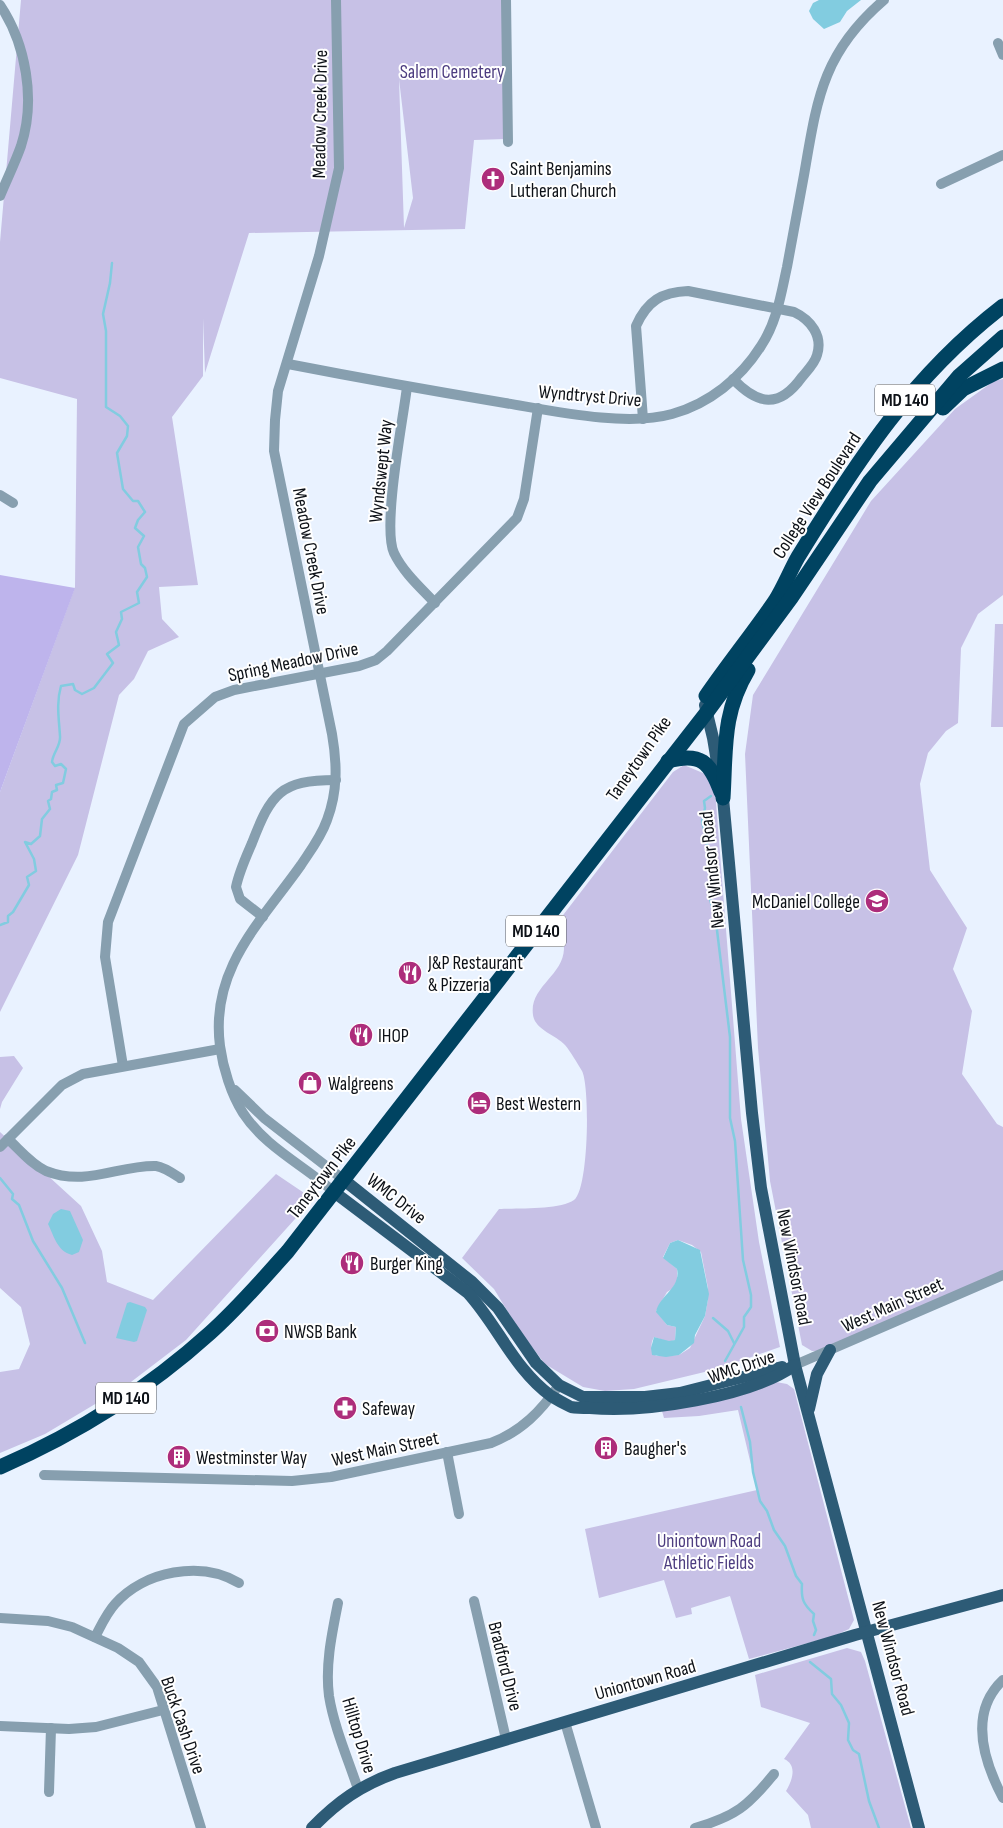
<svg xmlns="http://www.w3.org/2000/svg" width="1003" height="1828" font-family="'Sofia Sans Condensed',sans-serif">
	<rect width="100%" height="100%" fill="#e9f2ff"/>
	<g fill="#c7c1e6" fill-rule="evenodd">
		<path d="M21 0H504L506 139 474 140 465 229 249 233 205 373 203 318V376L172 417 198 585 159 587 162 619 179 637 148 651 134 679 119 695 78 855 0 1012V792L75 587 77 399 0 378V242ZM399 79 413 198 404 228Z"/>
		<path d="M1003 379V595L978 614 961 648 958 723 946 731 928 753 920 784 930 870 967 928 953 969 972 1011 962 1074 997 1124 1003 1127V1275L821 1351H812L802 1345 770 1181 758 1048 745 754 753 695 871 501 955 409 994 381Z"/>
		<path d="M995 624H1003V727H991Z"/>
		<path d="M684 765 710 776 715 790 741 1119 759 1242 780 1347 717 1369 634 1389 605 1391 583 1387 545 1364 519 1330 494 1289 462 1258 499 1209C517 1208 560 1210 574 1200 589 1189 590 1086 582 1071 577 1063 571 1052 565 1045 556 1035 535 1030 533 1015 529 987 563 976 564 949 564 941 559 931 557 923L673 772ZM678 1240 692 1245 701 1252 708 1288V1299L705 1316 690 1348 679 1355 656 1356C651 1351 650 1344 654 1337L669 1342 675 1340 676 1327 667 1325 656 1311 667 1292 672 1289 677 1281V1269L663 1257 670 1243Z"/>
		<path d="M14 1056 23 1068 2 1102 0 1109V1057Z"/>
		<path d="M0 1132 81 1206 102 1251 107 1282 153 1300 276 1174 313 1199 186 1340 127 1385 45 1434 0 1453V1372L19 1369 30 1344 21 1307 0 1288Z"/>
		<path d="M776 1382 787 1384 794 1389 854 1620 849 1629 834 1636 749 1659 730 1596 691 1608 692 1614 676 1618 664 1580 599 1598 585 1529 757 1490 738 1410 699 1416 664 1418 662 1411Z"/>
		<path d="M847 1648 861 1652 865 1661 911 1828H811L808 1815 786 1791C792 1781 798 1765 784 1759L810 1723 761 1707 755 1675Z"/>
	</g>
	<path fill="#beb4ec" d="M0 575 75 588 0 792Z"/>
	<g fill="#82cce0">
		<path d="M819 0H861L847 11 840 22 824 29 813 19 809 11 813 3Z"/>
		<path d="M61 1209 70 1211 83 1240 79 1252 72 1255C57 1251 54 1236 48 1224L53 1214Z"/>
		<path d="M678 1240 700 1250 709 1294 705 1316 695 1335 694 1343 679 1355 666 1357 652 1355 651 1348 654 1337 669 1341 675 1340 676 1327 667 1325 656 1312C659 1296 681 1288 677 1269L663 1258 670 1243Z"/>
		<path d="M130 1302 145 1307 147 1310 137 1341 134 1342 116 1338 127 1303Z"/>
	</g>
	<g fill="none" stroke-linecap="round" stroke-linejoin="round">
		<g stroke="#82cce0" stroke-width="2.5">
			<path d="M711 796 704 801 705 808 702 822 707 840V851L712 883 710 899 716 922 730 1037V1118L735 1141 743 1260 751 1295V1307L744 1317V1327L725 1361"/>
			<path d="M0 925 8 922V916L13 912 29 885 27 877 36 871 34 859 25 842 31 844 40 836 42 819 50 809 48 801 51 799 52 792 57 790 56 785 63 783 66 769 61 764 55 766 52 762C53 752 61 746 60 736 59 719 56 703 61 686L73 684 75 690 82 694 94 688 113 663 107 654 119 645 116 632 122 619 121 612 139 603 137 592 147 577 145 568 141 564 138 547 144 536 135 528 138 520 145 512 138 501H133L123 489 117 453 127 436 128 426 120 416 106 407V331L103 314 110 283 112 263"/>
			<path d="M0 1178 13 1194 12 1199 19 1205 33 1241 62 1288 85 1343"/>
			<path d="M713 1318 728 1331 734 1343"/>
			<path d="M741 1407 750 1442 753 1472 760 1501 767 1511 774 1530 785 1546 796 1576 802 1584C801 1599 803 1604 814 1614L813 1621 816 1630 814 1635"/>
			<path d="M810 1662 831 1679 832 1694 841 1705 849 1723 848 1740 853 1750 859 1754 869 1801 879 1828"/>
		</g>
		<g stroke="#879faf" stroke-width="10">
			<path d="M506 0 508 142"/>
			<path d="M0 5C26 44 36 100 21 146 15 163 7 179 0 196"/>
			<path d="M998 43 1003 55"/>
			<path d="M941 184 1003 155"/>
			<path d="M288 364C360 378 433 391 505 403 553 411 626 427 672 414 709 404 741 378 761 346 777 322 781 294 787 267 793 236 798 206 804 175 817 100 822 53 884 0"/>
			<path d="M407 387C403 420 382 527 394 553 403 572 421 588 435 603"/>
			<path d="M643 419 636 326C647 301 662 292 688 291L794 312C811 320 823 336 817 355 815 363 807 371 802 377 779 409 758 405 733 379"/>
			<path d="M0 495 13 503"/>
			<path d="M263 917 240 899 236 887C239 872 246 857 252 843 271 794 280 780 336 780"/>
			<path d="M123 1066 105 957 108 922 184 724 215 697 234 690 359 666 376 660 387 651 517 518 524 499 538 408"/>
			<path d="M235 1090 264 1118 344 1180"/>
			<path d="M8 1139C20 1150 31 1164 46 1171 87 1187 118 1165 156 1166 164 1167 174 1174 180 1178"/>
			<path d="M0 1147 62 1085 83 1074 220 1049"/>
			<path d="M334 1192C305 1166 265 1147 243 1113 231 1094 223 1068 220 1046 210 969 260 923 301 865 311 850 321 837 327 820 338 791 337 763 332 734L274 451 275 420 278 391 319 256 339 168 336 0"/>
			<path d="M795 1365 1003 1275"/>
			<path d="M447 1452 459 1514"/>
			<path d="M44 1475 292 1481 331 1477 491 1443C522 1431 541 1411 559 1385"/>
			<path d="M474 1601 506 1739"/>
			<path d="M338 1603C332 1633 325 1665 329 1696 334 1727 348 1759 358 1789"/>
			<path d="M0 1618 48 1621 72 1627 118 1648 139 1662 157 1687 201 1828"/>
			<path d="M95 1637C101 1626 106 1614 115 1604 144 1571 201 1560 239 1583"/>
			<path d="M1003 1680C968 1713 984 1762 1003 1798"/>
			<path d="M565 1722 596 1828"/>
			<path d="M0 1726 69 1729 96 1727 163 1710"/>
			<path d="M49 1792 51 1728"/>
			<path d="M695 1828C736 1816 748 1806 774 1774"/>
		</g>
		<g stroke="#2d5b76" stroke-width="12">
			<path d="M705 705 713 738 723 798 752 1113 761 1188 795 1365 919 1828"/>
			<path d="M344 1180 472 1282 498 1308 536 1363 559 1385 583 1397H645L680 1393 782 1367"/>
			<path d="M334 1192 468 1293C498 1326 514 1369 551 1396 556 1399 565 1404 571 1407 577 1408 584 1408 590 1408 644 1413 750 1397 795 1365"/>
			<path d="M809 1409 817 1374 830 1350"/>
			<path d="M312 1828C337 1802 361 1785 395 1773L855 1635 1003 1595"/>
		</g>
		<g stroke="#004361" stroke-width="15">
			<path d="M943 408 963 389 1003 369"/>
			<path d="M706 696C728 664 753 633 775 601 784 587 790 571 798 557 857 461 913 375 1003 306"/>
			<path d="M668 761C701 752 710 762 721 792"/>
			<path d="M723 798C726 750 722 713 748 670"/>
			<path d="M0 1467C76 1434 148 1389 210 1333 238 1308 263 1279 288 1251L707 712 791 598 870 481 959 376 1003 337"/>
		</g>
	</g>
	<defs>
		<g id="church-disc" transform="scale(1.25)"><circle r="9.5" fill="#ad2d7b" stroke="#fff"/><path d="M-1.2-6h2.4v3.5h3.3v2.4h-3.3V6h-2.4V-.1h-3.3v-2.4h3.3Z" fill="#fff"/></g>
		<g id="university-disc" transform="scale(1.25)"><circle r="9.5" fill="#ad2d7b" stroke="#fff"/><path d="M0-5L7-2L0 1L-7-2ZM-4 1L0 2.5L4 1V4Q0 6-4 4Z" fill="#fff"/></g>
		<g id="restaurant-disc" transform="scale(1.25)"><circle r="9.5" fill="#ad2d7b" stroke="#fff"/><path d="M-5-6h1v4h1v-4h1v4h1v-4h1v5L-1.5 .5V6h-2V.5L-5-1ZM5-6V6H3V1.5H1.5Q1.5-4 5-6Z" fill="#fff"/></g>
		<g id="shop-disc" transform="scale(1.25)"><circle r="9.5" fill="#ad2d7b" stroke="#fff"/><path d="M-5-2.5h2.3a2.7 3.5 0 0 1 5.4 0H5L5.5 6h-11ZM-1.5-2.5h3a1.5 2.3 0 0 0-3 0Z" fill="#fff"/></g>
		<g id="hotel-disc" transform="scale(1.25)"><circle r="9.5" fill="#ad2d7b" stroke="#fff"/><path d="M-6-4.5h1.5V1H6V5H4.5V3h-9V5H-6ZM-4 0a1.8 1.8 0 1 1 3.6 0ZM.5 0V-2.5h3Q6-2.5 6 0Z" fill="#fff"/></g>
		<g id="bank-disc" transform="scale(1.25)"><circle r="9.5" fill="#ad2d7b" stroke="#fff"/><path d="M-6-4H6V4H-6ZM0-2.3a2.3 2.3 0 1 0 0 4.6a2.3 2.3 0 1 0 0-4.6Z" fill="#fff"/></g>
		<g id="pharmacy-disc" transform="scale(1.25)"><circle r="9.5" fill="#ad2d7b" stroke="#fff"/><path d="M-2-6h4v4h4v4h-4v4h-4v-4h-4v-4h4Z" fill="#fff"/></g>
		<g id="building-disc" transform="scale(1.25)"><circle r="9.5" fill="#ad2d7b" stroke="#fff"/><path d="M-4-6H4V6H1V3H-1V6H-4ZM-2.5-4.3h1.7v1.8h-1.7ZM.8-4.3h1.7v1.8H.8ZM-2.5-1h1.7V.8h-1.7ZM.8-1h1.7V.8H.8Z" fill="#fff"/></g>
	</defs>
	<g fill-rule="evenodd">
		<use href="#church-disc" x="493" y="179"/>
		<use href="#university-disc" x="877" y="901"/>
		<use href="#restaurant-disc" x="410" y="973"/>
		<use href="#restaurant-disc" x="361" y="1035"/>
		<use href="#shop-disc" x="310" y="1083"/>
		<use href="#hotel-disc" x="479" y="1103"/>
		<use href="#restaurant-disc" x="352" y="1263"/>
		<use href="#bank-disc" x="267" y="1331"/>
		<use href="#pharmacy-disc" x="345" y="1408"/>
		<use href="#building-disc" x="606" y="1448"/>
		<use href="#building-disc" x="179" y="1457"/>
	</g>
	<g text-anchor="middle" stroke-width="4" stroke-linejoin="round" paint-order="stroke">
		<g fill="#fff" stroke="#56585d" stroke-width="1">
			<rect x="875" y="384.5" width="60" height="31" rx="4"/>
			<rect x="506" y="915.5" width="60" height="31" rx="4"/>
			<rect x="96" y="1382.5" width="60" height="31" rx="4"/>
		</g>
		<g font-size="18" font-weight="bold" fill="#0d1117">
			<text x="905" y="406">MD 140</text>
			<text x="536" y="937">MD 140</text>
			<text x="126" y="1404">MD 140</text>
		</g>
		<g font-size="19" fill="#4d3d80" stroke="#fff">
			<text x="452" y="78">Salem Cemetery</text>
			<text x="709" y="1547">Uniontown Road<tspan x="709" dy="22">Athletic Fields</tspan></text>
		</g>
		<g font-size="19" fill="#0d1117" stroke="#fff">
			<text transform="translate(319 114) rotate(-89)" y="7">Meadow Creek Drive</text>
			<text transform="translate(590 395) rotate(5)" y="7">Wyndtryst Drive</text>
			<text transform="translate(380 471) rotate(-84)" y="7">Wyndswept Way</text>
			<text transform="translate(816 495) rotate(-57)" y="7">College View Boulevard</text>
			<text transform="translate(312 551) rotate(79)" y="7">Meadow Creek Drive</text>
			<text transform="translate(293 661) rotate(-12)" y="7">Spring Meadow Drive</text>
			<text transform="translate(638 758) rotate(-55)" y="7">Taneytown Pike</text>
			<text transform="translate(711 870) rotate(-96)" y="7">New Windsor Road</text>
			<text transform="translate(321 1177) rotate(-52)" y="7">Taneytown Pike</text>
			<text transform="translate(397 1198) rotate(38)" y="7">WMC Drive</text>
			<text transform="translate(795 1267) rotate(79)" y="7">New Windsor Road</text>
			<text transform="translate(892 1304) rotate(-24)" y="7">West Main Street</text>
			<text transform="translate(741 1366) rotate(-19)" y="7">WMC Drive</text>
			<text transform="translate(385 1448) rotate(-12)" y="7">West Main Street</text>
			<text transform="translate(894 1658) rotate(75)" y="7">New Windsor Road</text>
			<text transform="translate(506 1666) rotate(76)" y="7">Bradford Drive</text>
			<text transform="translate(645 1679) rotate(-16)" y="7">Uniontown Road</text>
			<text transform="translate(184 1725) rotate(71)" y="7">Buck Cash Drive</text>
			<text transform="translate(360 1735) rotate(73)" y="7">Hilltop Drive</text>
		</g>
		<g font-size="19" fill="#0d1117" stroke="#fff" text-anchor="start">
			<text x="510" y="175">Saint Benjamins<tspan x="510" dy="22">Lutheran Church</tspan></text>
			<text x="860" y="908" text-anchor="end">McDaniel College</text>
			<text x="428" y="969">J&amp;P Restaurant<tspan x="428" dy="22">&amp; Pizzeria</tspan></text>
			<text x="378" y="1042">IHOP</text>
			<text x="328" y="1090">Walgreens</text>
			<text x="496" y="1110">Best Western</text>
			<text x="370" y="1270">Burger King</text>
			<text x="284" y="1338">NWSB Bank</text>
			<text x="362" y="1415">Safeway</text>
			<text x="624" y="1455">Baugher's</text>
			<text x="196" y="1464">Westminster Way</text>
		</g>
	</g>
</svg>
